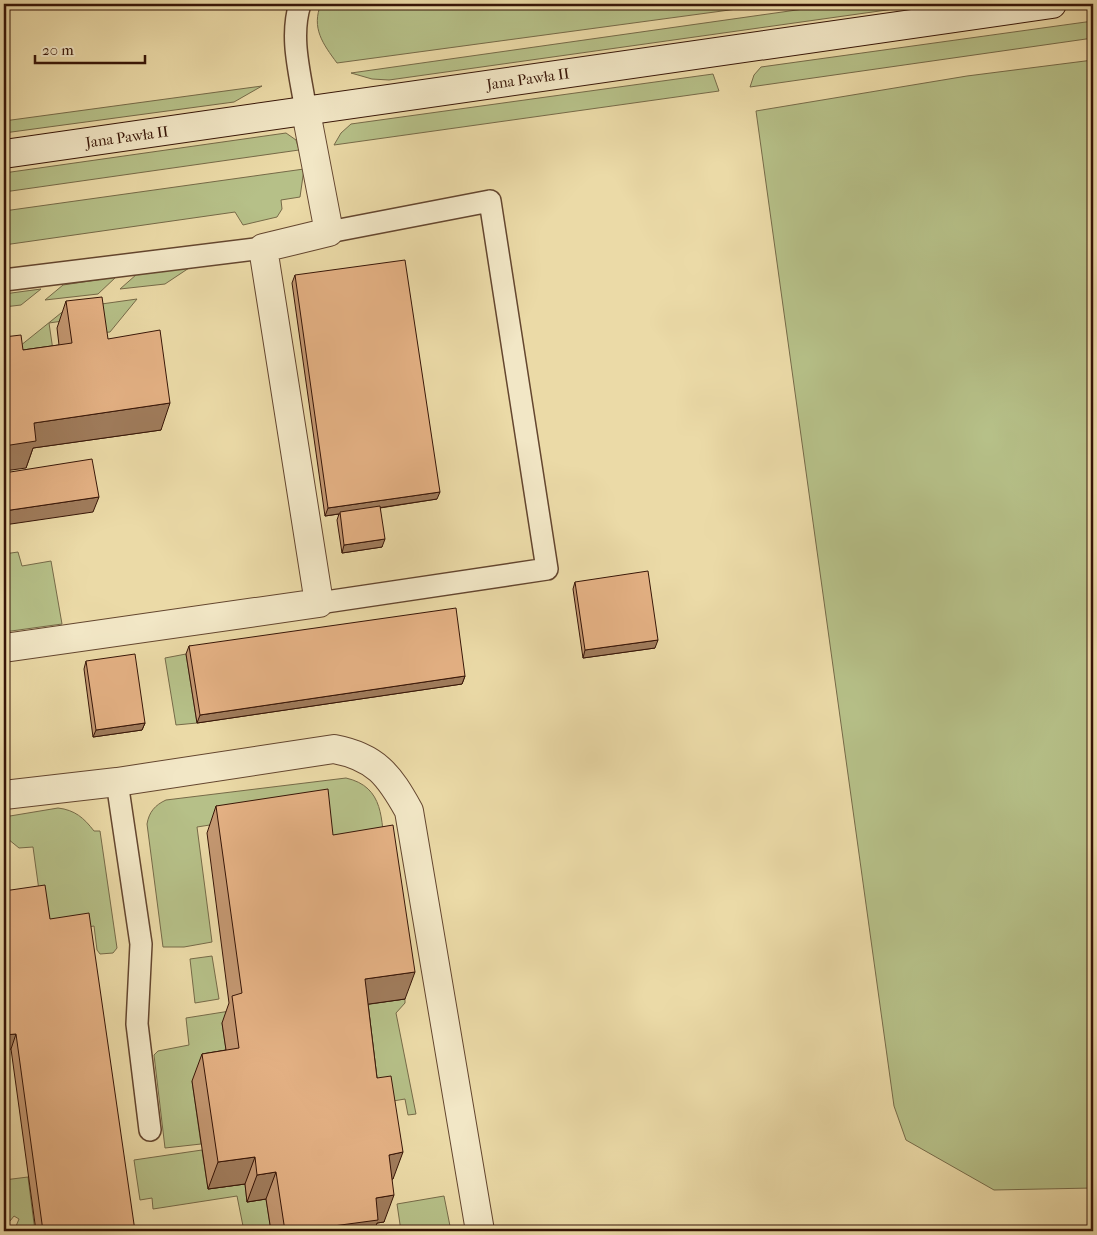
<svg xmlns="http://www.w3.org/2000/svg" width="1097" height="1235" font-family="'IM FELL French Canon',serif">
	<rect width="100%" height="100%" fill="#ebdaa7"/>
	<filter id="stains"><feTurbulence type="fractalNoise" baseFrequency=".004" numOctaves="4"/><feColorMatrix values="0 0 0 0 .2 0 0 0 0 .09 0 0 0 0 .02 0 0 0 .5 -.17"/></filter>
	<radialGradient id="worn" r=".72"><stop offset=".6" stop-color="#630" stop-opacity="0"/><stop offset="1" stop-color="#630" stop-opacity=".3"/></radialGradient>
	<g fill="#b6c088" stroke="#766a48">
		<path d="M321 4H414L415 8 446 4H774L337 63C323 44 311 28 321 4Z"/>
		<path d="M839 4H917L908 7 389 80 372 79 351 73Z"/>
		<path d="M1093 21V38L750 87 754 75 761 67Z"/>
		<path d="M1093 60V1188L994 1190 906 1140 894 1106 756 111 967 76Z"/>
		<path d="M713 74 719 91 334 145 341 133 351 124Z"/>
		<path d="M262 86 234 102 4 133V121Z"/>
		<path d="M286 133 296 140 299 150 4 192V173Z"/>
		<path d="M304 169 300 197 281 200 282 209 277 217 243 225 235 212 4 245V211Z"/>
		<path d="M189 268 165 284 120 289 137 274Z"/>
		<path d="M116 277 98 294 45 300 63 285Z"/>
		<path d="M41 289 21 305 4 307V294Z"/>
		<path d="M137 299 110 332 100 333 97 316 49 323 55 364 15 350 66 309Z"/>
		<path d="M18 552 22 566 51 561 62 624 4 632V554Z"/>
		<path d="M186 654 197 723 176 725 165 658Z"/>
		<path d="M346 778C385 787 381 820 385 852L333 860 325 807 197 827 212 942 184 947H163L147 824C149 812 155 805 166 800Z"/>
		<path d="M58 808C75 810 84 818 94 831H100L117 948 113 953 100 954 97 950 94 926 45 934 33 847 19 848 8 839 4 817Z"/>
		<path d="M212 956 219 999 195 1003 190 959Z"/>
		<path d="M405 999V1003L396 1013 416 1114 408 1115 405 1099 375 1104 364 1005Z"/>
		<path d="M230 1011 222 1023 230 1076 192 1081 201 1144 165 1148 154 1055 158 1051 189 1045 186 1018Z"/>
		<path d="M202 1150 208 1189 245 1184 247 1202 266 1199 271 1231H244L237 1196 153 1209 152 1198 140 1200 134 1160Z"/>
		<path d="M28 1177 35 1231H14L19 1219 14 1216 10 1221 4 1217V1180Z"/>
		<path d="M444 1196 451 1231H401L397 1204Z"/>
	</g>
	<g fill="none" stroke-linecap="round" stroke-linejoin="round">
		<g stroke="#64462f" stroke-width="24">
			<g id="lane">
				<path d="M300 4C289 39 301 76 306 112"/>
				<path d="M4 280 263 248"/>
				<path d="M319 603 547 569 490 201 329 232"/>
				<path d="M117 782 141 944 137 1024 150 1130"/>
			</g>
		</g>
		<g stroke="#64462f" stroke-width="30">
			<g id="street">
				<path d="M4 648 319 603 263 248 329 232 306 112"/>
				<path d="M4 795 117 782 334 749C376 757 389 775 409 811L480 1231"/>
			</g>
		</g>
		<g stroke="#371507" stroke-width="30">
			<path id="secondary" d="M4 154 1052 4"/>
		</g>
		<use href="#lane" stroke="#f2e7c6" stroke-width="21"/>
		<use href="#street" stroke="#f2e7c6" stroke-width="28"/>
		<use href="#secondary" stroke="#f2e7c6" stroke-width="28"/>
	</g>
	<g fill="#c49872" stroke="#371507">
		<path d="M295 275 437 499 380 508 382 547 342 553 337 520 339 514 325 516 292 283Z"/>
		<path d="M66 301 108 339 161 430 33 448 26 468 23 350 59 345 57 328Z"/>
		<path d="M575 582 655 648 583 658 573 589Z"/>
		<path d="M189 646 465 676 462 684 197 723 186 654Z"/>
		<path d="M86 661 145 723 142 730 93 737 84 669Z"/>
		<path d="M216 806 333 835 405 999 368 1004 377 1078 393 1179H392L384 1222 377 1223 374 1231H271L266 1199 247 1202 245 1184 208 1189 192 1081 202 1054 226 1050 222 1023 229 1003 207 833Z"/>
		<path d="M4 891 50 919 135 1231H36L11 1049 4 1050Z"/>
	</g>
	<g fill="#a07c5c" stroke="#371507">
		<path d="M170 403 161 430 33 448 26 468 4 471V446L34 423Z"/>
		<path d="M440 492 437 499 325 516 328 508Z"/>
		<path d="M99 497 93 512 4 525V511Z"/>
		<path d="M385 539 382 547 342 553 344 545Z"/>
		<path d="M658 640 655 648 583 658 585 650Z"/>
		<path d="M465 676 462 684 197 723 200 715Z"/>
		<path d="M145 723 142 730 93 737 96 730Z"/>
		<path d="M415 972 405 999 355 1006 365 979Z"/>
		<path d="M16 1034 11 1049 4 1050V1035Z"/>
		<path d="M403 1152 393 1179 379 1182 389 1155Z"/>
		<path d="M255 1157 245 1184 208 1189 218 1162Z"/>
		<path d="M276 1172 266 1199 247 1202 257 1175Z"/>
		<path d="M394 1195 384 1222 377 1223 374 1231H296L376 1198Z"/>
	</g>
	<g fill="#e4b184" stroke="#371507">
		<path d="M405 260 440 492 328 508 295 275Z"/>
		<path d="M102 297 108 339 160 330 170 403 34 423 36 441 4 446V337L21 335 23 350 72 343 66 301Z"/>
		<path d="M92 459 99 497 4 511V473Z"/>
		<path d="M380 506 385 539 344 545 340 512Z"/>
		<path d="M648 571 658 640 585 650 575 582Z"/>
		<path d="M456 608 465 676 200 715 189 646Z"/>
		<path d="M135 654 145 723 96 730 86 661Z"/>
		<path d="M328 789 333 835 393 825 415 972 365 979 377 1078 391 1076 403 1152 389 1155 394 1195 376 1198 378 1220 296 1231H285L276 1172 257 1175 255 1157 218 1162 202 1054 239 1048 232 996 242 993 216 806Z"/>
		<path d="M45 885 50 919 89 913 135 1231H43L16 1034 4 1035V891Z"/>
	</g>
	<g text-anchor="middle" stroke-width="4" stroke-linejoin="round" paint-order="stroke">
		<g font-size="15" fill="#371507" stroke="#f2e7c6">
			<text transform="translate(528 79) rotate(-8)" y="5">Jana Pawła II</text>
			<text transform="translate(127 137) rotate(-8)" y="5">Jana Pawła II</text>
		</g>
	</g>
	<rect width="1097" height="1235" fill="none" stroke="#ebdaa7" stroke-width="20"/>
	<rect x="5" y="5" width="1087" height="1225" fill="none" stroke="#371507" stroke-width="2.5"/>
	<rect x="10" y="10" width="1077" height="1215" fill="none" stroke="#371507"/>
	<path d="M35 55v8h110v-8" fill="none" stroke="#371507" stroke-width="2.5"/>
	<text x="42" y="55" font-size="15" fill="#371507" stroke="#f2e7c6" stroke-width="4" paint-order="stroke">20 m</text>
	<rect width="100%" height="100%" filter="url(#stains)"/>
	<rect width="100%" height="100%" fill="url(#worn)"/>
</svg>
